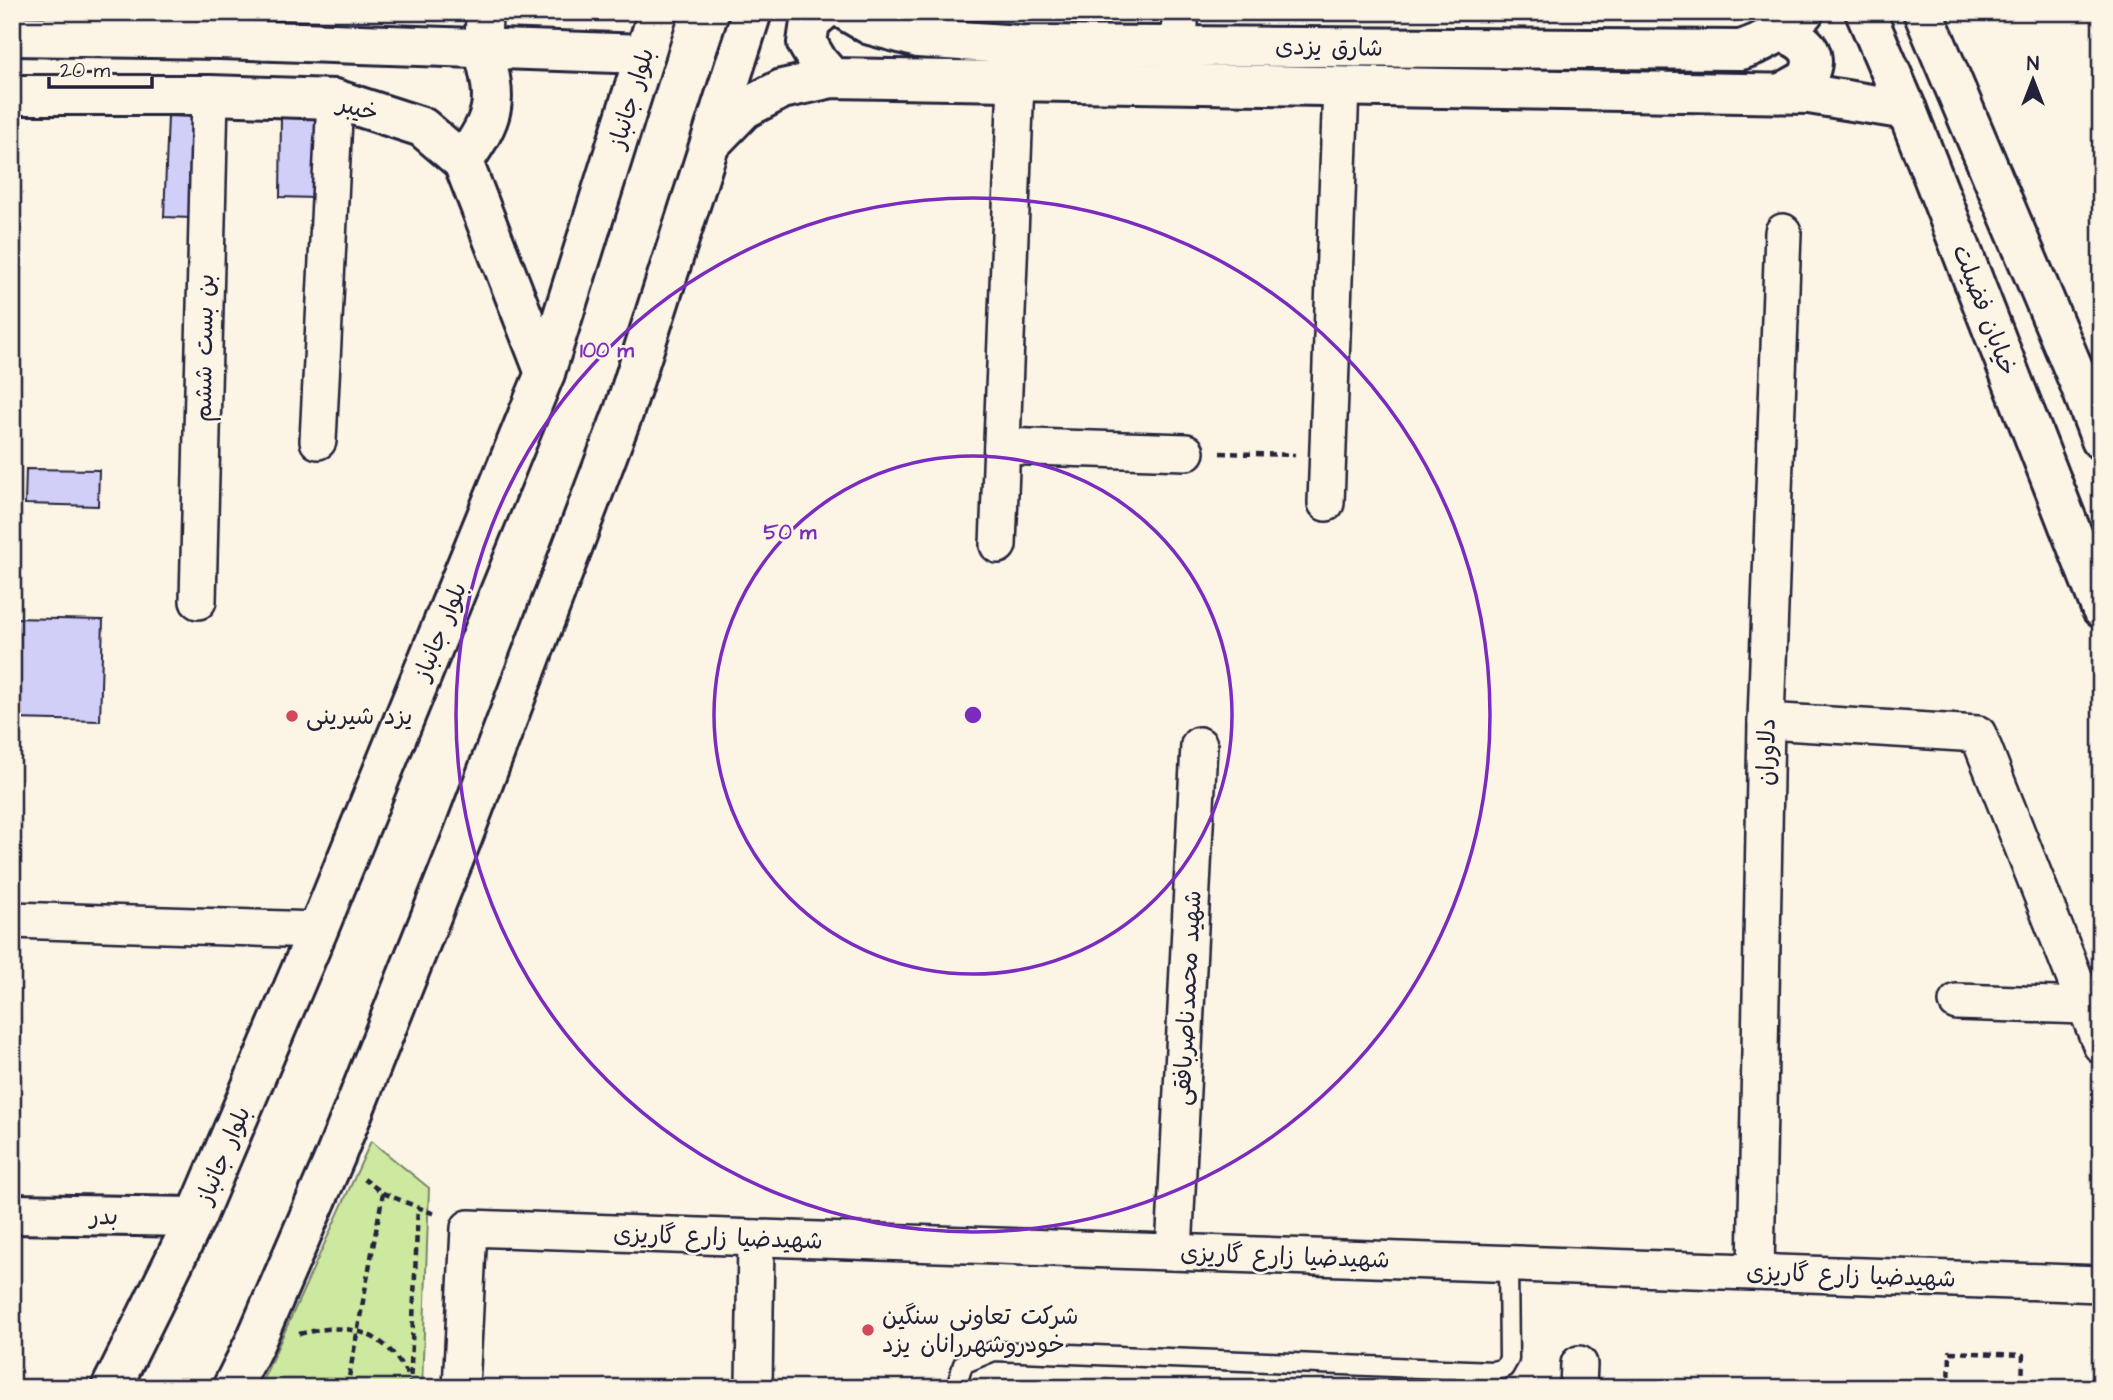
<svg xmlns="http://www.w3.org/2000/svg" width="2113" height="1400" font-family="'Architects Daughter','Playpen Sans Arabic',sans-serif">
	<rect width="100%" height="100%" fill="#fcf5e5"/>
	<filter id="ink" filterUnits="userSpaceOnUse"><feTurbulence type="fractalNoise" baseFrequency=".0143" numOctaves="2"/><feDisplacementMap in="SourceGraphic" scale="14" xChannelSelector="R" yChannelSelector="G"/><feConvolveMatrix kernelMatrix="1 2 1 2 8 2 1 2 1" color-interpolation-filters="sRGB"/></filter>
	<g filter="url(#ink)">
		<path fill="#cde89f" stroke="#78856d" stroke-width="2" d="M371 1141 429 1188 422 1388H259Z"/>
		<g fill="#d1cff8" stroke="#22223b" stroke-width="2">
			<path d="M168 116 194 117 191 218 164 217Z"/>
			<path d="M281 117H316L315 198 280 197Z"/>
			<path d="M26 469 99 470 98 506 25 504Z"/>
			<path d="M12 618 103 620 100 721 12 719Z"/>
		</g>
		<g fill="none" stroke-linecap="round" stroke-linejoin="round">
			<g stroke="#22223b" stroke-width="23">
				<path id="service" d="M956 1388 963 1364 994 1351 1493 1371 1504 1368 1509 1359 1508 1263"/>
			</g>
			<g stroke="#22223b" stroke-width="40">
				<g id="minor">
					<path d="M1180 46V12"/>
					<path d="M483 48 484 12"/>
					<path d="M318 441 335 99"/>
					<path d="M1002 446 1186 452"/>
					<path d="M1326 503 1341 86"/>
					<path d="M998 545 1016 81"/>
					<path d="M198 601 210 95"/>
					<path d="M1766 721 1978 734 2101 1045"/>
					<path d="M12 920 318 930"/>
					<path d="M1957 1002 2085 1006"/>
					<path d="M1174 1252 1199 745"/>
					<path d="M1756 1272 1766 721 1783 232"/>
					<path d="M461 1388 469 1228 2101 1284"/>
					<path d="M754 1388 756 1238"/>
					<path d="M1578 1388 1579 1364"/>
				</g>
			</g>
			<g stroke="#22223b" stroke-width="44">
				<g id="tertiary">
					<path d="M822 12 810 22 807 43 818 62 832 78"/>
					<path d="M848 12 870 25 918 38 1019 45 1741 50C1765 42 1786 30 1804 12"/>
					<path d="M1779 32C1794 36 1812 44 1812 62 1812 67 1809 74 1807 79L1782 93"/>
					<path d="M12 36 219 39 645 54"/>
					<path d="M12 95H210L335 99 422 127 463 162 545 373"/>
					<path d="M712 142 744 109 782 89 832 78 1809 94 1907 110"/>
					<path d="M463 162C496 114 498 104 483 48"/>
					<path d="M12 1214 196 1217"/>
				</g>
			</g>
			<g stroke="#22223b" stroke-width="44">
				<g id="secondary">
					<path d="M1865 12 1907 110 2101 608"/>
					<path d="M1923 12 2079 382 2101 440"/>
				</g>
			</g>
			<g stroke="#22223b" stroke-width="44">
				<g id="primary">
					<path d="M111 1388 196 1217 318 930 545 373 658 12"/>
					<path d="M232 1388 255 1342 335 1157 463 836 624 411 752 12"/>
				</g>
			</g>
			<g stroke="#22223b" stroke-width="4.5" stroke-dasharray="7 5" stroke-linecap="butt">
				<path d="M1220 453 1295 455"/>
				<path d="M383 1193 437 1215"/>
				<path d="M299 1334C332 1326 362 1324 389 1349 397 1357 403 1368 410 1377"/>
				<path d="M347 1388 383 1193 364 1179"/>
				<path d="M410 1388 418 1207"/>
				<path d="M1949 1388 1950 1352 2023 1355 2022 1388"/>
			</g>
			<use href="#service" stroke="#fcf5e5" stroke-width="18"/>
			<use href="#minor" stroke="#fcf5e5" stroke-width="35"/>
			<use href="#tertiary" stroke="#fcf5e5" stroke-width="38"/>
			<use href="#secondary" stroke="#fcf5e5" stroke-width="38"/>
			<use href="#primary" stroke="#fcf5e5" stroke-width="38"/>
		</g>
	</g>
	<g fill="none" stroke="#7b2cbf" stroke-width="3.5">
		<circle cx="973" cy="715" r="259"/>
		<circle cx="973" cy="715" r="517"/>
	</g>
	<g fill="#d1495b" stroke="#fcf5e5" stroke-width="2.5">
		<circle cx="292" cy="716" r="7"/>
		<circle cx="868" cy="1330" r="7"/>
	</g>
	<g text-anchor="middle" stroke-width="5" stroke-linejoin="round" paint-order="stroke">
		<g font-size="24" fill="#22223b" stroke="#fcf5e5">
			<text transform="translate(1329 47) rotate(1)" y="8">شارق یزدی</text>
			<text transform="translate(631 98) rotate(-73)" y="8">بلوار جانباز</text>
			<text transform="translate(358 108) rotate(16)" y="8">خیبر</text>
			<text transform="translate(1985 310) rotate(69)" y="8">خیابان فضیلت</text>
			<text transform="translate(204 348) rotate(-89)" y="8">بن بست ششم</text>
			<text transform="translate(440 631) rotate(-68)" y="8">بلوار جانباز</text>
			<text transform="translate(1766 752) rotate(-89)" y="8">دلاوران</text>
			<text transform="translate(1187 998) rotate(-87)" y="8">شهید محمدناصربافقی</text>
			<text transform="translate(223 1155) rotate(-67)" y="8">بلوار جانباز</text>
			<text transform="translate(104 1216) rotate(1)" y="8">بدر</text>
			<text transform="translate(718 1237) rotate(2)" y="8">شهیدضیا زارع گاریزی</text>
			<text transform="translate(1285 1256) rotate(2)" y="8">شهیدضیا زارع گاریزی</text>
			<text transform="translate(1851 1275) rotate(2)" y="8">شهیدضیا زارع گاریزی</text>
		</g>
		<g font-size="24" fill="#22223b" stroke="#fcf5e5" text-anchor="start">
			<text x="306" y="724">یزد شیرینی</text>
			<text x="882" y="1324">شرکت تعاونی سنگین<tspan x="882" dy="28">خودروشهررانان یزد</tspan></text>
		</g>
	</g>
	<circle cx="973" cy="715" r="10" fill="#7b2cbf" stroke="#fcf5e5" stroke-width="3.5"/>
	<g font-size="21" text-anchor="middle" font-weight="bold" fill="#7b2cbf" stroke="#fcf5e5" stroke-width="5" stroke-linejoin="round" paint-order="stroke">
		<text x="607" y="357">100 m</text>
		<text x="790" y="539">50 m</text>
	</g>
	<rect width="2113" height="1400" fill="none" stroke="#fcf5e5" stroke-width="42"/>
	<rect x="21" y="21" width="2071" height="1358" fill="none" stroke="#22223b" stroke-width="2.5" filter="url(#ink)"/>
	<g transform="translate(2033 80)" stroke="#fcf5e5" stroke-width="5" paint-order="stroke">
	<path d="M0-5L12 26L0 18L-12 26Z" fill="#22223b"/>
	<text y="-10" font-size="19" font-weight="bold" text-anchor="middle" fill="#22223b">N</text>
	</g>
	<path d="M49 77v10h103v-10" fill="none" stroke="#22223b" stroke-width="3.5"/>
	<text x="60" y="77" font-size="21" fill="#22223b" stroke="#fcf5e5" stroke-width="5" paint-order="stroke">20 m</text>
</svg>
